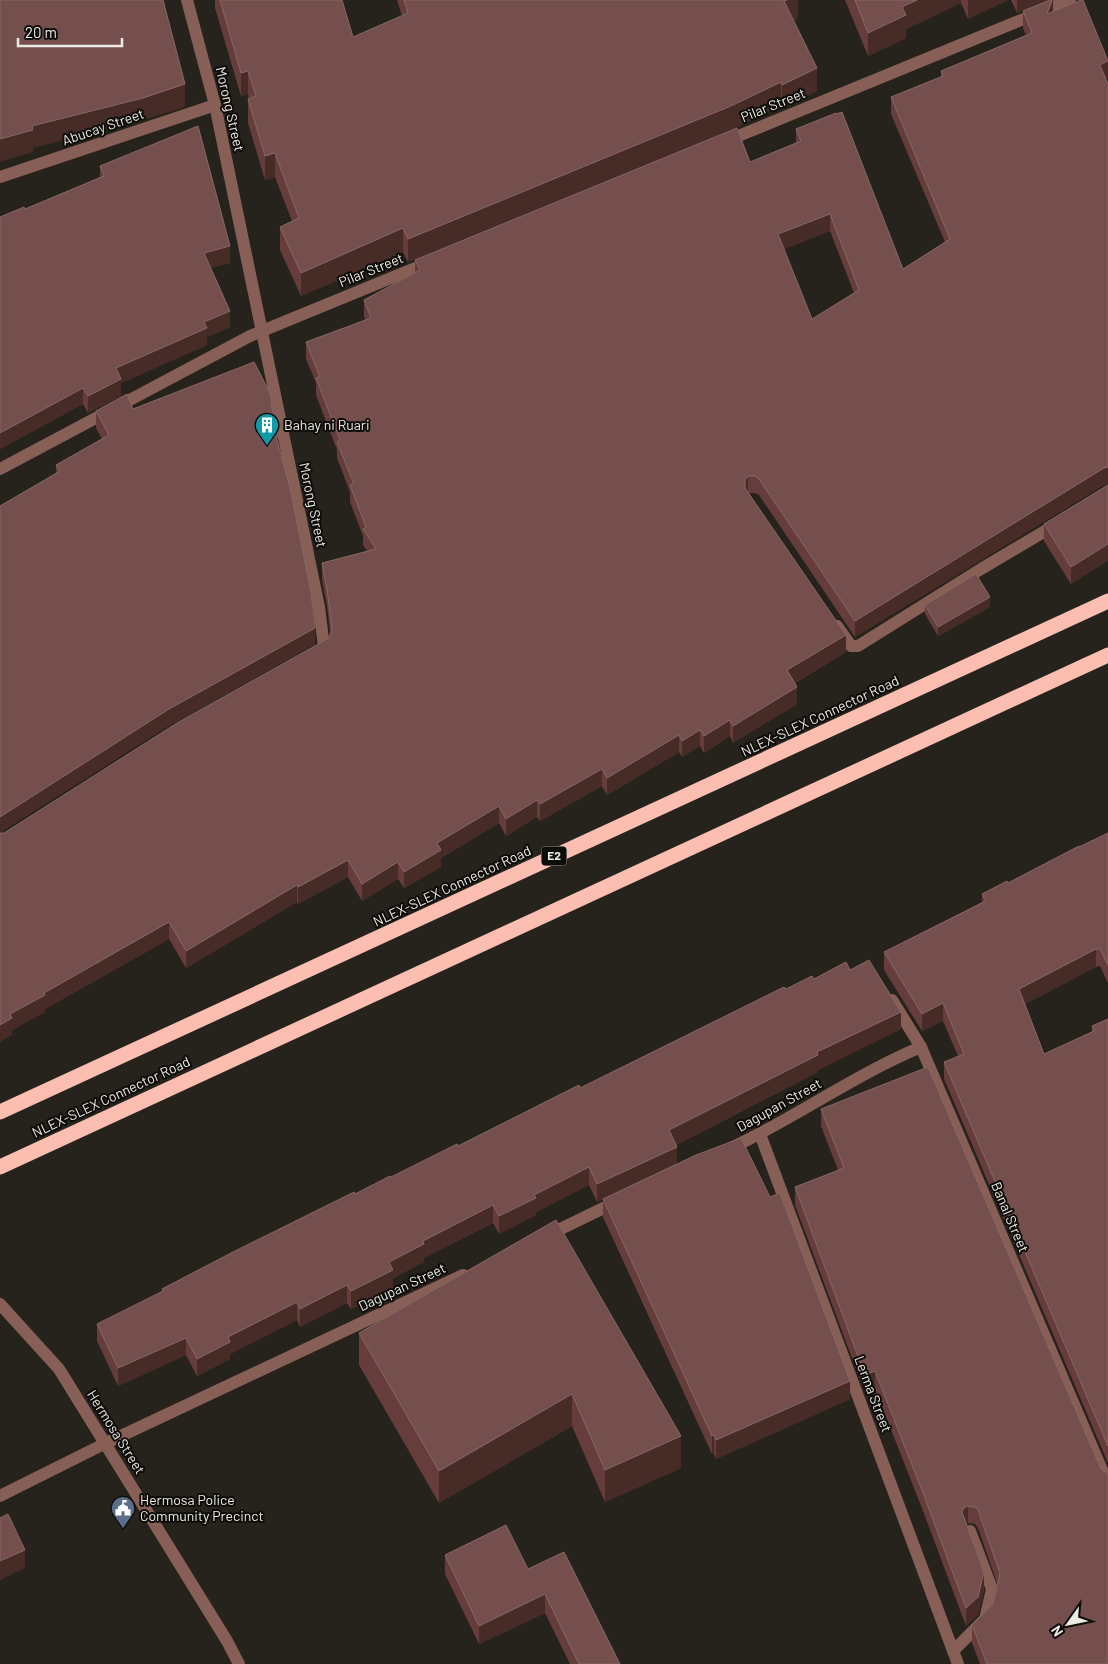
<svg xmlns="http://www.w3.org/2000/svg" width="1108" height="1664" font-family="Barlow,sans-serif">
	<rect width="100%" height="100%" fill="#25231c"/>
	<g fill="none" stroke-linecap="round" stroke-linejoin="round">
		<path stroke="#885f56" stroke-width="12" d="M953 1651 985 1619 992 1589 970 1531"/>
		<g stroke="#885f56" stroke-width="12">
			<path d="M187 0 215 105 319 607 324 647 316 653"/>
			<path d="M726 141 1070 0"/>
			<path d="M0 177 215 105"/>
			<path d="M0 469 250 336 430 262"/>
			<path d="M837 626 851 646H858L981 569 1057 524"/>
			<path d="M892 1000 921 1047 1108 1484"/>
			<path d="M760 1134 958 1664"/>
			<path d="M729 1149C795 1118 854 1075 921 1047"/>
			<path d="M546 1236 618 1201"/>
			<path d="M0 1496 106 1443 463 1275"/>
		</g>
		<path stroke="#885f56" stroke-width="12" d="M0 1304 59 1369 227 1641 239 1664"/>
		<g stroke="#fcbeb1" stroke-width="15">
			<path d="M0 1112 1108 601"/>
			<path d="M0 1167 1108 655"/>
		</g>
	</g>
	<g fill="#663d3c" fill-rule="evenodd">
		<path d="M215 0H342L353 37 402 16 397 0H798V18L793 21 817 91 782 108 781 105 731 130 408 262 403 252 301 296 280 250V227L292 221 275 177 265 180 248 123V99H249L248 94 241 96 215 8Z"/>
		<path d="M845 0H1008L968 19 961 3 906 29V38L868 56Z"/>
		<path d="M1011 0H1049L1017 13Z"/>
		<path d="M1023 11 1053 12 1106 79 1108 84V484L1104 485 855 637 759 495 755 493H749L846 652 795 683 797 704 733 743 730 736 704 753 700 746 682 757 679 752 607 795 602 786 540 821 537 817 506 836 499 823 441 858V867L404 888 398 879 362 901 348 877 298 904 297 902 186 968 169 939 45 1009V1012L12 1030V1035L4 833 329 638 330 633 327 605 322 580V563L367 551 363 545V536L350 502V492L337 458V450L316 395V383L306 359V342L365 320 364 316V300L415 273V260L750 162 796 143V129L903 269 945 242 891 114V97L941 77V71L1026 35 1023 28ZM830 231 854 293 812 319 784 249Z"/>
		<path d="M100 166 230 263 210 268 230 327 207 337V345L121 383V396L88 413 83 404 0 449V217L25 209 100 177Z"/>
		<path d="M133 409 272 410 315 644 169 726 56 473V465L102 439 96 428V411Z"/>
		<path d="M1108 485 1071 584 1044 541V524Z"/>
		<path d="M925 605 990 607 938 636 925 614Z"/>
		<path d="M1108 833V983L1100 966 1096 967 1025 1004 1044 1054 1092 1032V1026L1108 1019V1463L944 1079V1062L958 1056 943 1021 922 1031 884 970V952L982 902V894L1008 883Z"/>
		<path d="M850 970 901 1029 818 1070V1072L676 1145 677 1164 850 1399 716 1459 714 1454H712L603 1217V1199L597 1202 589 1185 536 1212V1215L499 1234 493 1223 424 1258V1262L393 1278V1288L351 1309 347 1303 300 1327 297 1320 230 1354V1359L197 1376 186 1355 118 1386 97 1341V1324L162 1292V1289L355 1194 580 1088 786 989 814 979Z"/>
		<path d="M821 1109 1108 1664H980L972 1643V1625L993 1604 997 1583 978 1528 975 1524 968 1523 966 1524 984 1590 978 1615 966 1626 923 1511 875 1389 865 1393 795 1205V1187L838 1170 821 1126Z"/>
		<path d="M556 1220 681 1468 605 1502 572 1426 439 1503 359 1365V1333Z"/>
		<path d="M445 1555 528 1569 620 1664H570L545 1613 479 1644 445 1574Z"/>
	</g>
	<g fill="#462b27">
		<path d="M787 0H798V18L784 25V1Z"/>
		<path d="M917 0H961V3L906 29V38L868 56V33L902 7Z"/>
		<path d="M968 0H1008L968 19Z"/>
		<path d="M1017 0H1049L1017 13Z"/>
		<path d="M1053 0V16L1047 14Z"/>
		<path d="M1108 62V78L1100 82V65Z"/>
		<path d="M817 68V91L782 108V85Z"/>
		<path d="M248 71V94L241 96V73Z"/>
		<path d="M781 82V105L731 130 408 262V239Z"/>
		<path d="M185 84V107L143 120 33 148V152L0 162V139L32 126Z"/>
		<path d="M275 153V177L265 180V156Z"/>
		<path d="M830 214V231L778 251V234Z"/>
		<path d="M403 228V252L301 296V273Z"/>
		<path d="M230 246V263L204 269V253Z"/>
		<path d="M230 311V327L207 337V345L121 383V396L88 413V396L116 368 204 322Z"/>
		<path d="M83 388V404L0 449V433Z"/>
		<path d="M1108 467V484L1104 485 855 637V621L1104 468Z"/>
		<path d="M748 476V493L745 497V480Z"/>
		<path d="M1108 544V561L1071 584V567Z"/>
		<path d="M990 597V607L938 636V627Z"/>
		<path d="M315 628V644L169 726 0 833V817L169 709Z"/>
		<path d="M846 635V652L787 687V670Z"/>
		<path d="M797 687V704L733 743V726Z"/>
		<path d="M730 720V736L704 753V736Z"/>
		<path d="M700 730V746L682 757V741Z"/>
		<path d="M679 735V752L607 795V778Z"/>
		<path d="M602 769V786L540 821V804Z"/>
		<path d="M537 800V817L506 836V819Z"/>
		<path d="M499 806V823L441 858V867L404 888V872L437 843Z"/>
		<path d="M348 860V877L298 904V887Z"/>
		<path d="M398 862V879L362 901V884Z"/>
		<path d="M297 885V902L186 968V951Z"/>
		<path d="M169 922V939L45 1009V1012L12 1030V1035L0 1042V1025L10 1014 44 993Z"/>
		<path d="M1096 949V967L1019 1007V989Z"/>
		<path d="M943 1003V1021L922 1031V1014Z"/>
		<path d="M901 1012V1029L818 1070V1072L669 1148V1130L817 1052Z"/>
		<path d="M677 1147V1164L597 1202V1184Z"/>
		<path d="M589 1167V1185L536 1212V1215L499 1234V1216L534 1195Z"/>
		<path d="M493 1205V1223L424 1258V1262L393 1278V1288L351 1309V1291L389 1262 423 1241Z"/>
		<path d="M347 1285V1303L300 1327V1309Z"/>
		<path d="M297 1302V1320L230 1354V1359L197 1376V1359L228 1337Z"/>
		<path d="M186 1338V1355L118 1386V1368Z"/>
		<path d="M875 1371V1389L865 1393V1375Z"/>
		<path d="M850 1381V1399L716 1459V1440Z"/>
		<path d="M572 1394V1426L439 1503V1471Z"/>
		<path d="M714 1435V1454H712V1436Z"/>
		<path d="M681 1436V1468L605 1502V1470Z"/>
		<path d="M968 1506V1523L964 1526 962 1512 964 1508Z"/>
		<path d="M25 1550V1568L0 1580V1561Z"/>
		<path d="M984 1572V1590L978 1615 966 1626V1608Z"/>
		<path d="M545 1594V1613L479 1644V1626Z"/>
	</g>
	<g fill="#744f4e" stroke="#876865" fill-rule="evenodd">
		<path d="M0 0H163L185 84 143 98 32 126 33 130 0 139Z"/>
		<path d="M220 0H342L353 37 408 13 404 0H787L784 1 817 68 782 85 781 82 731 106 408 239 403 228 301 273 280 227 299 218 275 153 265 156 248 99 256 96 248 71 241 73Z"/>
		<path d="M855 0H917L902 7 906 15 868 33Z"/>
		<path d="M1050 0H1052L1047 14 1081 0H1083L1108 61 1100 65 1108 84V467L1104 468 855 621 759 479 755 476H748L745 480V488L846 635 787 670 797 687 733 726 730 720 704 736 700 730 682 741 679 735 607 778 602 769 540 804 537 800 506 819 499 806 437 843 441 850 404 872 398 862 362 884 348 860 298 887 297 885 186 951 169 922 44 993 45 995 10 1014 12 1018 0 1025V833H4L177 723 329 638 332 629 327 589 322 563 376 549 363 529 366 527 350 485 354 484 337 442 340 440 316 378 320 377 306 342 371 318 364 300 420 270 415 260 737 128 750 162 801 141 796 129 836 113V114L842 112 903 269 950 239 891 97 943 76 941 71 1032 33 1023 11ZM830 214 859 290 812 319 778 234Z"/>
		<path d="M198 126 230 246 204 253 230 311 204 322 207 328 116 368 121 379 88 396 83 388 0 433V217L24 207 25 209 104 176 100 166Z"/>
		<path d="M254 362 270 393 272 403 271 404 279 437H276L290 488 311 592 315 628 169 709 0 817V506L60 471 56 465 109 435 96 411 127 394 133 409Z"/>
		<path d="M1108 485V544L1071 567 1044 524Z"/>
		<path d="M976 574 990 597 938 627 925 605Z"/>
		<path d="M1108 833V965L1100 949H1096L1019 989 1044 1054 1094 1031 1092 1026 1108 1019V1446L944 1062 964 1054 943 1003 922 1014 884 952 986 901 982 894 1007 881 1008 883 1079 846V847Z"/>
		<path d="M869 960 901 1012 817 1052 818 1055 669 1130 677 1147 597 1184 589 1167 534 1195 536 1198 499 1216 493 1205 423 1241 424 1244 389 1262 393 1270 351 1291 347 1285 300 1309 297 1302 228 1337 230 1342 197 1359 186 1338 118 1368 97 1324 163 1291 162 1289 231 1253 354 1192 355 1194 390 1176 391 1177 457 1144 458 1146 579 1085 580 1088 784 987 786 989 812 976 814 979 846 962 850 970Z"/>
		<path d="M928 1067 1101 1469 1108 1474V1664H987L972 1625 993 1604 1000 1573 978 1510 975 1507 968 1506 964 1508 962 1512 984 1572 978 1597 966 1608 923 1493 875 1371 865 1375 795 1187 844 1168 821 1109Z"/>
		<path d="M741 1138 770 1197 780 1193 850 1381 716 1440 714 1435 712 1436 603 1199 696 1155Z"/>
		<path d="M556 1220 681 1436 605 1470 572 1394 439 1471 359 1333Z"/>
		<path d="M8 1514 25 1550 0 1561V1518Z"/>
		<path d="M506 1525 528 1569 564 1552 620 1664H579L545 1594 479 1626 445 1555Z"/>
	</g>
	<defs>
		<g id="building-pin" transform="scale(1.25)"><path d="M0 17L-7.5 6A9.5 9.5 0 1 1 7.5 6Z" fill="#0f9aa8" stroke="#0d0c09"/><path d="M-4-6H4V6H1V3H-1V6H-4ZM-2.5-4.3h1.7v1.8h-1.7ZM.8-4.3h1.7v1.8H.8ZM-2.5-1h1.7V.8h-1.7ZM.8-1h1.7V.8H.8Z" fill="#fff"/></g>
		<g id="civic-pin" transform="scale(1.25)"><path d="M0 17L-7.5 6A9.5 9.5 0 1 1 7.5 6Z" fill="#5c6f8a" stroke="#0d0c09"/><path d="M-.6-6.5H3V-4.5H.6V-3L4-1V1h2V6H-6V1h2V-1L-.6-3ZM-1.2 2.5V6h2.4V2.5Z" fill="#fff"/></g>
	</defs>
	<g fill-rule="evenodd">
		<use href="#building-pin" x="267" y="425"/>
		<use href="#civic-pin" x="123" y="1508"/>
	</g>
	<g text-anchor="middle" stroke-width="4" stroke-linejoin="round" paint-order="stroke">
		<rect fill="#0d0c09" stroke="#a8a7a2" stroke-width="1" x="541.5" y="846.5" width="25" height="19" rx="4"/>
		<g font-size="12" font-weight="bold" fill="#ebe9e4">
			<text x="554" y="860">E2</text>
		</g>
		<g font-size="14" fill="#ebe9e4" stroke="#0d0c09">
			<text transform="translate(773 105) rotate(-22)" y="5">Pilar Street</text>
			<text transform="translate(230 109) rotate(77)" y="5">Morong Street</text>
			<text transform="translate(103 127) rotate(-19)" y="5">Abucay Street</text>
			<text transform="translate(371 270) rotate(-22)" y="5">Pilar Street</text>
			<text transform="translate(313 505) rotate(78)" y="5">Morong Street</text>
			<text transform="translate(820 716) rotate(-25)" y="5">NLEX-SLEX Connector Road</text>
			<text transform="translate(452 886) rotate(-25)" y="5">NLEX-SLEX Connector Road</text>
			<text transform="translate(111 1097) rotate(-25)" y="5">NLEX-SLEX Connector Road</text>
			<text transform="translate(779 1105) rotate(-29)" y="5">Dagupan Street</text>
			<text transform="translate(1010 1217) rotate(67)" y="5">Banal Street</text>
			<text transform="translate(402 1287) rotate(-25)" y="5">Dagupan Street</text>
			<text transform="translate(873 1394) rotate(69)" y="5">Lerma Street</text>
			<text transform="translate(116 1432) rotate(58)" y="5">Hermosa Street</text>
		</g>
		<g font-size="14" fill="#ebe9e4" stroke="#0d0c09" text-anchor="start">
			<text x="284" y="430">Bahay ni Ruari</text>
			<text x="140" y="1505">Hermosa Police<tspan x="140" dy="16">Community Precinct</tspan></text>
		</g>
	</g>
	<g transform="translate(1068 1624) rotate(237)" stroke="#0d0c09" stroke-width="4" paint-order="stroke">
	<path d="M0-4L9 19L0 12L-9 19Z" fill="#ebe9e4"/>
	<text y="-8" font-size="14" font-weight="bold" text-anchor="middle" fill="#ebe9e4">N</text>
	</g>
	<path d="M18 38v8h104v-8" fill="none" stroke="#ebe9e4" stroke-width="2.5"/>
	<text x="25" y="38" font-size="15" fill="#ebe9e4" stroke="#0d0c09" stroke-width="4" paint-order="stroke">20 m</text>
</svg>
